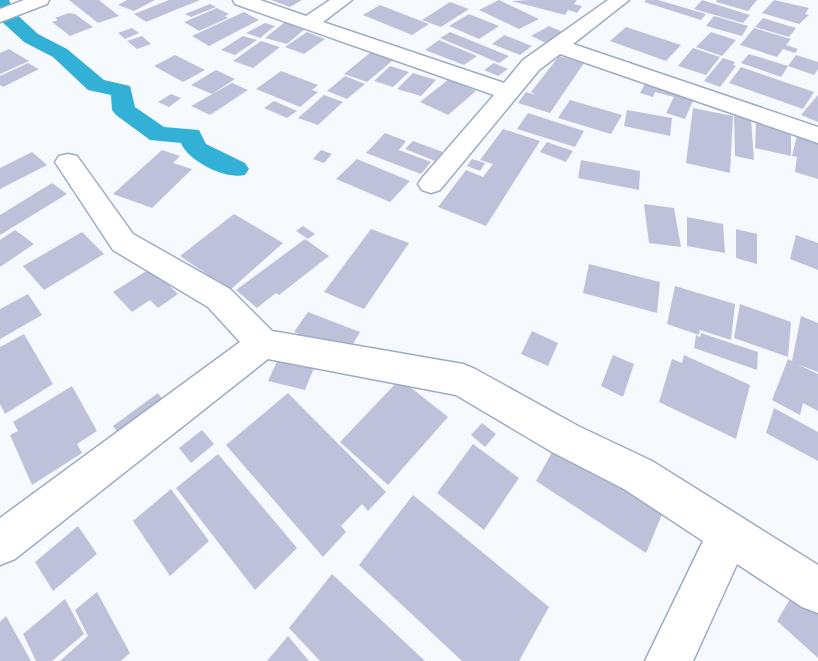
<svg xmlns="http://www.w3.org/2000/svg" width="818" height="661" font-family="Figtree,sans-serif">
	<rect width="100%" height="100%" fill="#f6f9fe"/>
	<g fill="none" stroke-linecap="round" stroke-linejoin="round">
		<path fill="#32b0d5" fill-rule="evenodd" d="M0 0H9L14 12 38 34 67 49 104 80 130 86 135 107 164 127 199 130 206 144 245 163 249 169 245 175C226 180 188 161 181 143L150 140 116 115 112 110 111 95 88 90 53 57 24 42 0 20Z"/>
	</g>
	<g fill="#bec1da">
		<path d="M69 0H99L119 16 98 23Z"/>
		<path d="M127 0H155L134 11 118 5Z"/>
		<path d="M169 0H200L146 22 134 14Z"/>
		<path d="M271 0H302L290 7Z"/>
		<path d="M499 0 539 19 519 29 479 10Z"/>
		<path d="M531 0H577L574 4 582 6 577 13 568 10 565 15 511 1Z"/>
		<path d="M646 0H658L706 14 701 20 644 2Z"/>
		<path d="M702 0 750 15 743 23 694 9Z"/>
		<path d="M717 0H757L748 11 716 2Z"/>
		<path d="M774 0 809 8 805 14 809 15 799 24 762 13Z"/>
		<path d="M450 2 469 9 441 27 422 20Z"/>
		<path d="M210 4 216 7 191 17 185 14Z"/>
		<path d="M380 5 429 24 412 35 363 15Z"/>
		<path d="M217 8 229 14 225 16 228 18 199 31 184 22Z"/>
		<path d="M244 12 259 20 209 46 192 36Z"/>
		<path d="M69 13 75 14 93 27 70 36 52 22 58 20 55 18Z"/>
		<path d="M469 14 499 26 479 39 449 26Z"/>
		<path d="M714 16 748 26 742 36 706 26Z"/>
		<path d="M763 18 796 28 789 37 755 27Z"/>
		<path d="M285 22 306 28 287 44 265 38Z"/>
		<path d="M265 23 275 26 260 38 246 33Z"/>
		<path d="M549 26 563 32 546 43 531 36Z"/>
		<path d="M626 27 681 45 666 61 610 41Z"/>
		<path d="M132 28 139 33 125 39 118 33Z"/>
		<path d="M754 28 791 39 786 45 798 49 795 53 783 49 777 57 740 45Z"/>
		<path d="M307 32 325 39 304 54 285 47Z"/>
		<path d="M450 32 509 56 499 63 440 38Z"/>
		<path d="M711 32 736 40 722 56 696 47Z"/>
		<path d="M504 35 532 46 520 55 492 44Z"/>
		<path d="M142 36 151 44 137 49 127 41Z"/>
		<path d="M243 36 257 40 235 55 221 50Z"/>
		<path d="M439 40 477 56 464 65 425 50Z"/>
		<path d="M261 41 280 47 253 68 233 61Z"/>
		<path d="M376 48 398 56 367 82 344 74Z"/>
		<path d="M693 48 720 57 706 75 678 66Z"/>
		<path d="M9 49 29 61 0 74V53Z"/>
		<path d="M749 54 788 66 781 77 741 63Z"/>
		<path d="M175 55 205 70 183 82 154 66Z"/>
		<path d="M796 55 818 62V69L814 75 788 66Z"/>
		<path d="M559 56 584 63 550 113 518 103 526 92 536 95 531 92Z"/>
		<path d="M723 58 735 62 733 65 736 66 720 87 704 81Z"/>
		<path d="M28 63 39 69 3 87 0 85V76Z"/>
		<path d="M494 63 508 69 498 76 484 70Z"/>
		<path d="M390 66 409 72 393 87 374 81Z"/>
		<path d="M741 67 814 92 803 109 729 83Z"/>
		<path d="M216 70 235 79 212 94 191 85Z"/>
		<path d="M281 71 318 85 312 90 318 92 300 107 256 89Z"/>
		<path d="M413 73 436 80 421 96 397 89Z"/>
		<path d="M345 76 365 84 347 99 327 91Z"/>
		<path d="M449 79 476 91 448 115 420 102Z"/>
		<path d="M647 80 696 94 685 119 666 113 674 97 655 92 653 97 640 93Z"/>
		<path d="M232 83 248 90 210 115 191 106Z"/>
		<path d="M171 94 181 98 169 107 158 102Z"/>
		<path d="M324 95 343 102 318 125 298 118Z"/>
		<path d="M818 95V122L801 115Z"/>
		<path d="M570 100 622 115 611 134 558 118Z"/>
		<path d="M274 101 297 111 287 118 264 108Z"/>
		<path d="M693 108 733 116 730 173 686 163Z"/>
		<path d="M627 110 672 118 670 136 624 126Z"/>
		<path d="M528 113 584 131 575 147 517 129Z"/>
		<path d="M734 116 751 119 754 160 735 156Z"/>
		<path d="M756 123 791 131V156L755 148Z"/>
		<path d="M503 129 540 141 486 226 438 207 466 170 483 177 493 164 480 160Z"/>
		<path d="M385 133 406 141 399 150 431 162 421 174 366 153Z"/>
		<path d="M797 135 818 141V179L795 172 797 157 792 156Z"/>
		<path d="M413 141 443 152 435 161 405 149Z"/>
		<path d="M547 142 573 151 566 162 540 152Z"/>
		<path d="M162 150 180 156 173 163 192 169 152 208 113 194Z"/>
		<path d="M321 150 332 154 324 163 313 159Z"/>
		<path d="M32 152 47 165 0 189V168Z"/>
		<path d="M357 159 410 181 390 202 336 179Z"/>
		<path d="M472 159 485 163 480 171 467 166Z"/>
		<path d="M581 160 640 171 639 190 578 178Z"/>
		<path d="M52 183 67 194 0 235V215Z"/>
		<path d="M644 204 674 208 681 247 649 243Z"/>
		<path d="M234 214 283 243 230 290 180 256Z"/>
		<path d="M687 217 723 224 725 253 687 246Z"/>
		<path d="M303 226 315 234 308 239 296 231Z"/>
		<path d="M371 229 409 243 364 309 324 292Z"/>
		<path d="M736 229 757 234V264L736 258Z"/>
		<path d="M15 230 34 244 0 267V240Z"/>
		<path d="M82 232 104 254 44 290 23 266Z"/>
		<path d="M796 235 818 243V270L790 259Z"/>
		<path d="M305 239 329 256 279 295 276 293 257 308 236 290Z"/>
		<path d="M589 264 660 282 657 313 583 293Z"/>
		<path d="M151 268 178 294 158 308 150 300 132 312 113 292Z"/>
		<path d="M675 286 735 304 731 340 700 330 699 335 667 324Z"/>
		<path d="M28 294 42 315 0 339V309Z"/>
		<path d="M740 304 791 322 788 357 734 338Z"/>
		<path d="M308 312 360 332 348 353 294 332Z"/>
		<path d="M801 316 818 323V372L797 364 818 374V411L803 403 800 415 772 400 788 359 792 361Z"/>
		<path d="M532 331 558 343 548 366 521 354Z"/>
		<path d="M701 333 758 352 757 370 694 348 696 335 700 337Z"/>
		<path d="M24 334 53 384 5 414 0 404V347Z"/>
		<path d="M613 355 634 364 623 397 601 386Z"/>
		<path d="M684 355 750 385 736 439 659 402 672 359 682 363Z"/>
		<path d="M278 359 314 368 305 390 268 381Z"/>
		<path d="M400 379 448 417 388 485 340 442Z"/>
		<path d="M72 386 97 431 77 444 82 453 32 485 10 435 18 431 13 422Z"/>
		<path d="M158 393 168 407 123 440 113 426Z"/>
		<path d="M288 393 386 492 368 511 362 504 341 526 346 532 323 557 226 445Z"/>
		<path d="M774 408 818 432V461L766 433Z"/>
		<path d="M482 423 496 434 485 447 471 435Z"/>
		<path d="M202 430 214 444 191 463 179 448Z"/>
		<path d="M473 444 519 478 484 530 437 493Z"/>
		<path d="M556 445 663 512 646 553 536 481Z"/>
		<path d="M218 454 297 548 255 590 176 488Z"/>
		<path d="M171 489 209 541 170 576 133 521Z"/>
		<path d="M413 495 549 607 519 661H462L359 565Z"/>
		<path d="M78 526 97 554 53 591 35 562Z"/>
		<path d="M332 574 425 661H320L289 628Z"/>
		<path d="M97 592 130 653 121 661H60L88 636 75 610Z"/>
		<path d="M794 592 818 612V658L777 621Z"/>
		<path d="M65 599 84 634 52 661H36L23 634Z"/>
		<path d="M6 616 31 661H0V622Z"/>
		<path d="M288 636 309 661H267Z"/>
	</g>
	<g fill="none" stroke-linecap="round" stroke-linejoin="round">
		<g stroke="#9eacc3" stroke-width="3">
			<g id="minor">
				<path d="M24 0H49L47 4 0 22V9Z"/>
				<path d="M233 0H260L306 16 330 0H352L323 22 504 83 523 60 608 0H629L573 44 818 127V143L560 54 539 70 440 190 431 193 422 190 418 184 422 178 494 95 235 4Z"/>
				<path d="M68 154 77 156 133 234 230 289 272 331 463 364 475 369 578 426 652 461 818 565V613L802 607 737 564 693 661H645L703 541 624 489 552 452 456 395 268 359 15 559 0 565V518L240 342 208 307 113 250 55 162 59 156Z"/>
			</g>
		</g>
		<use href="#minor" fill="#fff" fill-rule="evenodd"/>
	</g>
</svg>
